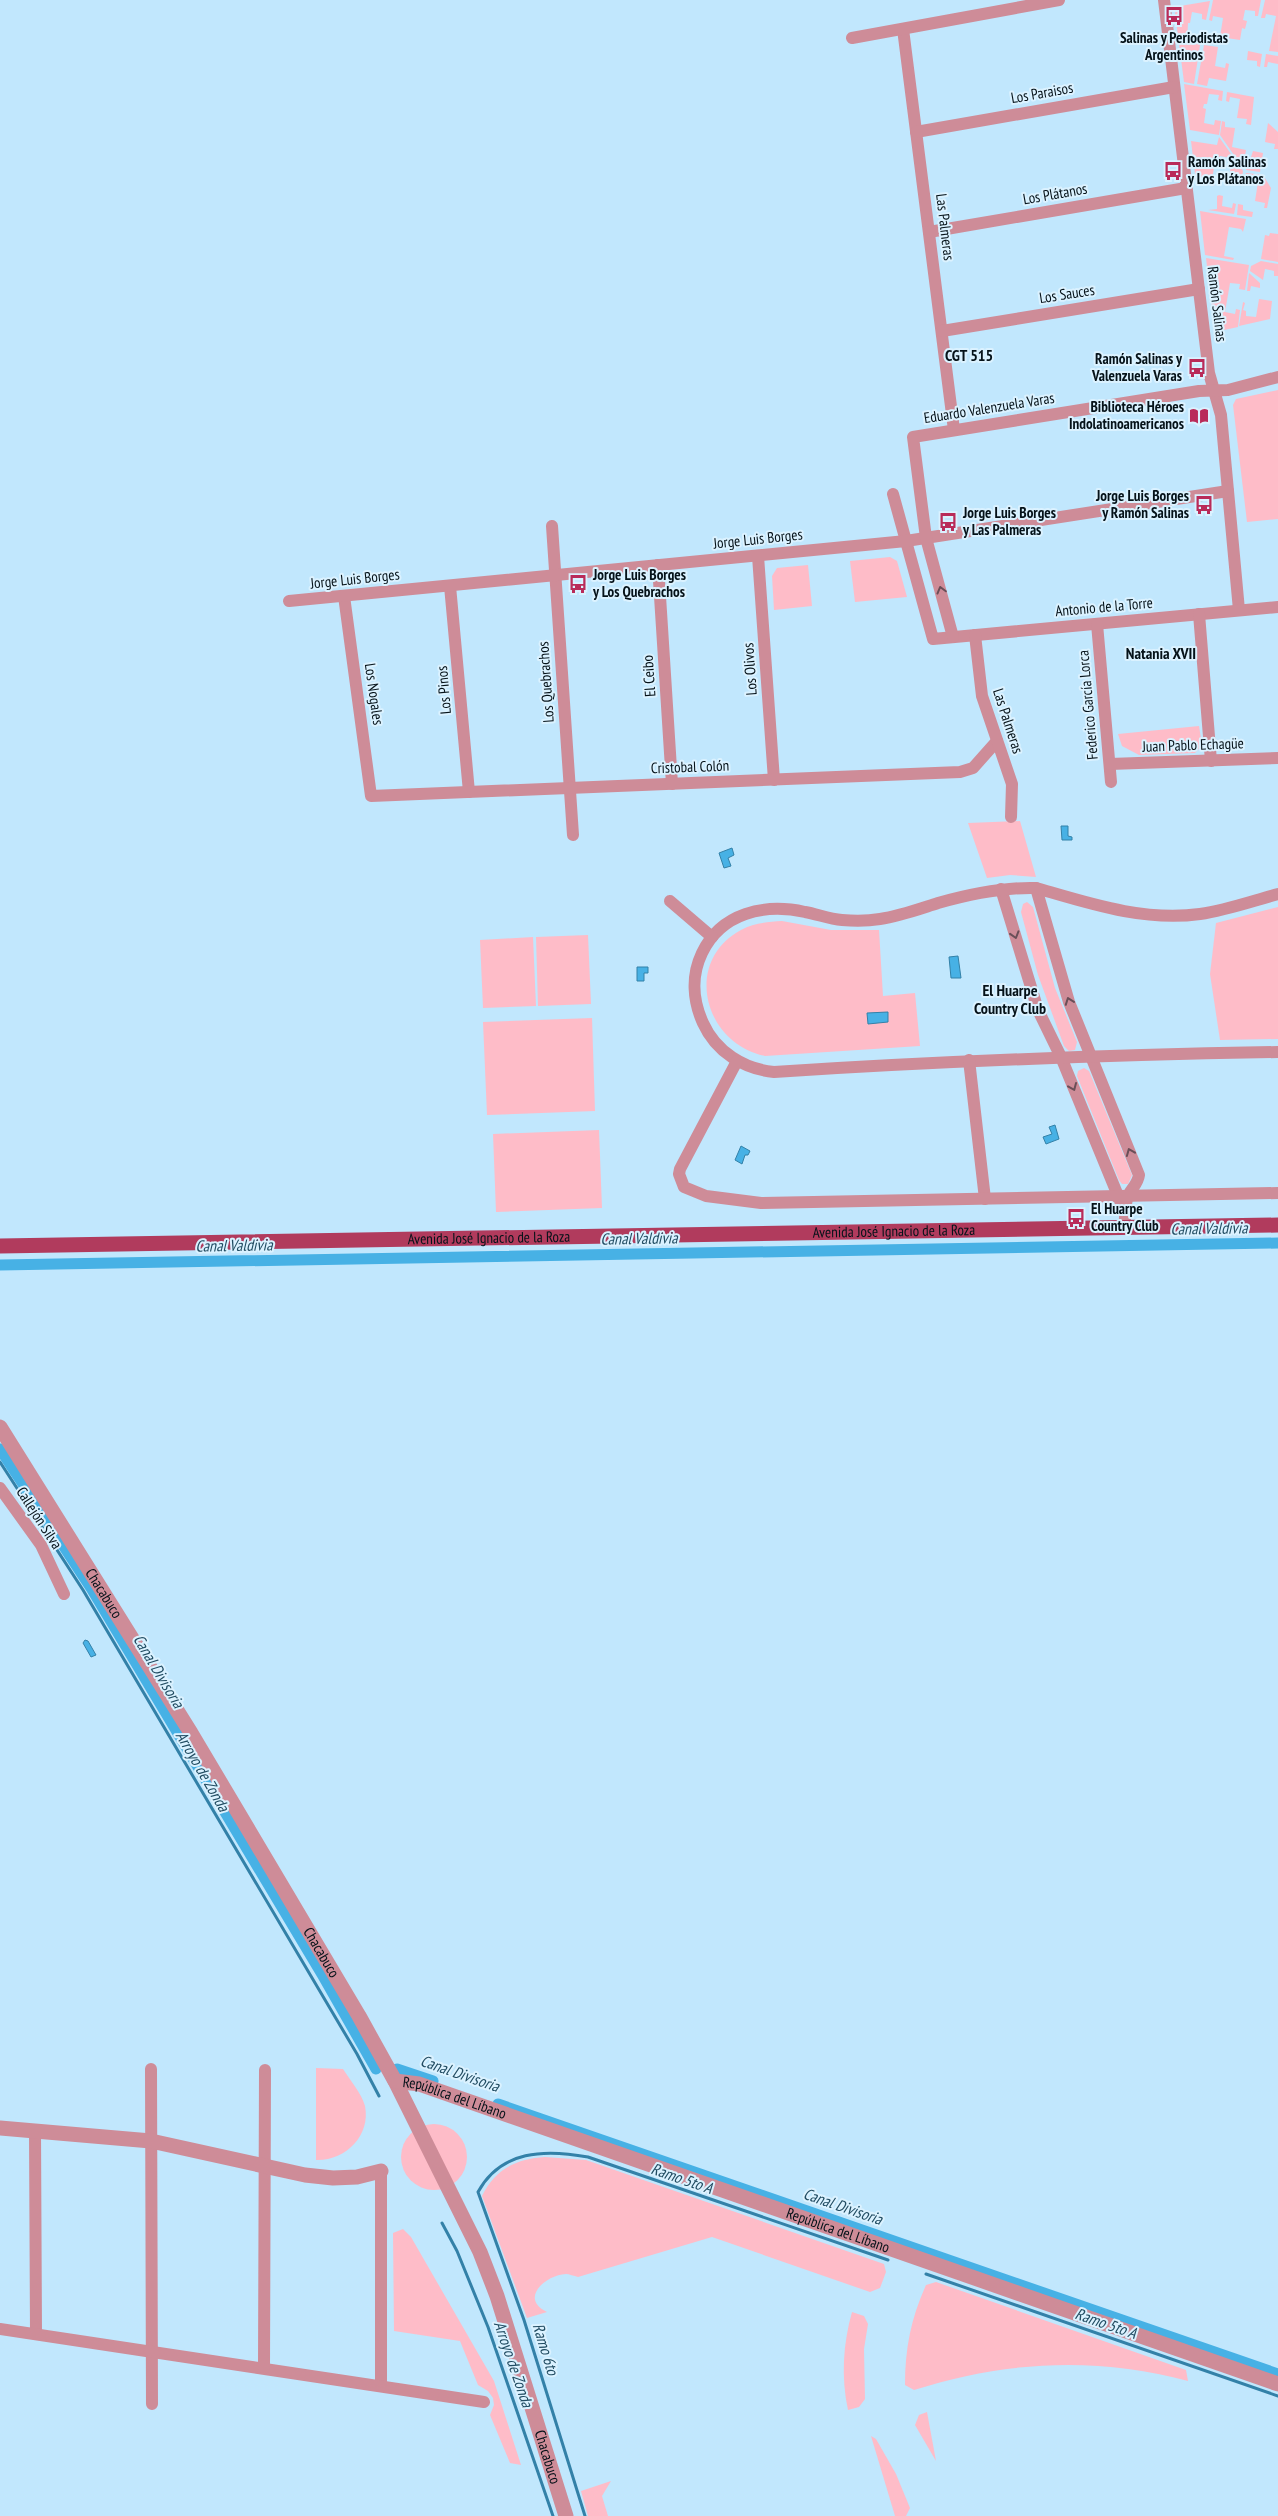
<svg xmlns="http://www.w3.org/2000/svg" width="1278" height="2516" font-family="'PT Sans Narrow',sans-serif">
	<rect width="100%" height="100%" fill="#c1e7fd"/>
	<g fill="#febcc8">
		<path d="M1213 0H1261L1258 16H1255V11L1245 10 1243 20 1247 21 1245 29 1242 28 1240 40 1220 37 1223 18 1213 16 1212 21 1209 20Z"/>
		<path d="M1265 0H1278V52L1269 51 1276 16 1266 14 1265 18H1261Z"/>
		<path d="M1210 1 1206 20 1202 19V14L1192 12 1190 23H1188L1187 42 1197 43 1198 39H1201L1194 84 1184 82 1175 13 1180 6Z"/>
		<path d="M1204 45 1218 47 1215 66 1225 68 1226 63 1229 64 1226 81 1209 78 1207 86 1197 84Z"/>
		<path d="M1248 51 1262 54 1260 67 1257 66V61L1247 60Z"/>
		<path d="M1266 54 1278 56V64L1268 62 1267 67H1264Z"/>
		<path d="M1184 84 1223 91 1222 101 1218 100 1219 95 1209 94 1207 104H1204L1203 108 1206 109 1204 123 1214 125 1215 120 1221 121 1219 135 1190 130Z"/>
		<path d="M1227 92 1254 97 1251 125 1246 124 1247 119 1237 118 1240 99 1230 97 1229 102 1226 101Z"/>
		<path d="M1222 121 1225 122V127L1235 128 1232 147 1246 150 1243 168 1220 135Z"/>
		<path d="M1268 123 1278 132V149H1274L1275 144 1265 142Z"/>
		<path d="M1219 137 1231 154 1230 158 1220 156 1219 161H1215L1212 180 1215 181 1214 186 1196 182 1191 141 1217 145Z"/>
		<path d="M1253 151 1263 153 1260 172 1246 170 1248 157H1251Z"/>
		<path d="M1233 156 1243 171 1241 184 1236 183 1237 179 1229 177Z"/>
		<path d="M1246 173 1263 175 1271 188 1267 208H1264L1265 203 1255 201 1258 182 1248 181 1247 185H1243Z"/>
		<path d="M1219 195 1223 196 1222 206 1232 208 1233 203 1236 204 1234 214 1208 210 1217 209V196Z"/>
		<path d="M1238 204 1243 205V210L1253 212 1252 217 1237 215Z"/>
		<path d="M1200 211 1246 219 1243 232 1241 229 1229 227 1224 256 1234 258 1233 260 1205 255Z"/>
		<path d="M1270 233 1278 234V262L1261 259 1265 235 1269 236Z"/>
		<path d="M1206 258 1249 265 1245 290 1239 289 1240 284 1230 283 1225 312 1235 314 1236 309 1240 310 1238 327 1215 332Z"/>
		<path d="M1261 261 1278 264V276H1274V271L1265 269 1263 280 1250 271 1251 266Z"/>
		<path d="M1249 273 1260 283V288L1251 286 1250 291H1247Z"/>
		<path d="M1259 299 1272 301 1270 319 1239 326 1243 302 1245 303 1243 310 1246 311V316L1256 317Z"/>
		<path d="M1278 390V519L1247 522 1233 405 1236 399Z"/>
		<path d="M890 557 897 561 907 597 855 602 850 561Z"/>
		<path d="M808 565 812 606 774 610 772 576 777 568Z"/>
		<path d="M1199 726 1202 745 1195 753 1139 755 1122 746 1118 734Z"/>
		<path d="M1020 821 1036 877 1010 875 987 878 968 823Z"/>
		<path d="M1027 902 1033 907 1055 988 1077 1042 1075 1050 1069 1051 1064 1046 1038 975 1021 912 1023 904Z"/>
		<path d="M1278 907V1039L1220 1040 1210 974 1216 923Z"/>
		<path d="M782 921 831 930H879L883 996 915 993 920 1046 765 1056C703 1043 683 961 741 930 754 923 768 922 782 921Z"/>
		<path d="M588 935 591 1004 538 1006 536 937Z"/>
		<path d="M533 937 536 1006 483 1008 480 940Z"/>
		<path d="M592 1018 595 1111 487 1115 483 1022Z"/>
		<path d="M1084 1068 1089 1071 1132 1175 1128 1184H1122L1119 1180 1077 1076 1078 1071Z"/>
		<path d="M599 1130 602 1208 496 1212 493 1134Z"/>
		<path d="M316 2068 343 2069C350 2080 362 2094 365 2106 371 2136 345 2161 316 2160Z"/>
		<circle cx="434" cy="2157" r="33"/>
		<path d="M545 2157 586 2160 884 2264 886 2272 880 2288 870 2292 712 2237 578 2277C574 2276 569 2274 566 2274 545 2275 519 2299 547 2312L527 2318 482 2196C495 2169 516 2159 545 2157Z"/>
		<path d="M403 2229 411 2237 494 2381 521 2465 510 2463 490 2415 494 2405 493 2398 488 2391 478 2385 460 2341 394 2331 393 2233Z"/>
		<path d="M936 2282 1186 2370 1188 2381C1097 2356 1004 2361 914 2390L905 2385C905 2349 911 2318 926 2285Z"/>
		<path d="M852 2312 864 2316 868 2324 864 2349 865 2399 859 2407 848 2410C841 2377 843 2344 852 2312Z"/>
		<path d="M927 2412 936 2461 915 2425 919 2415Z"/>
		<path d="M871 2436 876 2439 896 2474 910 2508 906 2516H895Z"/>
		<path d="M611 2481 602 2496 608 2516H588L581 2491Z"/>
	</g>
	<g fill="#47b1e5" stroke="#3381a8">
		<path d="M1061 826H1068V836L1072 837V840H1062Z"/>
		<path d="M732 848 734 855 728 858 731 866 724 868 719 853Z"/>
		<path d="M958 956 961 978H951L949 957Z"/>
		<path d="M637 967H648V973H644V981H637Z"/>
		<path d="M888 1012V1022L868 1024 867 1013Z"/>
		<path d="M1055 1125 1059 1139 1046 1144 1043 1137 1052 1134 1049 1127Z"/>
		<path d="M741 1146 750 1151 748 1155H745L742 1164 735 1160Z"/>
		<path d="M85 1640 88 1641 96 1655 91 1657 83 1643Z"/>
	</g>
	<g fill="none" stroke-linecap="round" stroke-linejoin="round">
		<g stroke="#3381a8" stroke-width="3">
			<path d="M0 1462 83 1590 357 2054 379 2096"/>
			<path d="M442 2223 457 2251 488 2327 553 2516"/>
			<path d="M926 2274 1278 2396"/>
			<path d="M585 2516 524 2320 478 2192C501 2150 545 2149 588 2157L888 2260"/>
		</g>
		<g stroke="#47b1e5" stroke-width="11">
			<path d="M0 1265 1278 1243"/>
			<path d="M0 1449 91 1588 323 1976 376 2069"/>
			<path d="M397 2069 433 2081"/>
			<path d="M498 2104 1278 2374"/>
		</g>
		<g stroke="#ce8c98" stroke-width="12">
			<path d="M1164 0 1209 373 1221 415 1239 610"/>
			<path d="M903 29 954 430"/>
			<path d="M852 38 1059 0"/>
			<path d="M916 132 1174 87"/>
			<path d="M929 232 1186 188"/>
			<path d="M942 331 1199 289"/>
			<path d="M893 494 933 639 1278 607"/>
			<path d="M552 526 573 835"/>
			<path d="M758 556 774 780"/>
			<path d="M658 565 672 784"/>
			<path d="M450 586 469 792"/>
			<path d="M344 596 371 796 960 772 973 768 997 741"/>
			<path d="M289 601 906 541 1228 491"/>
			<path d="M1199 614 1211 761"/>
			<path d="M1097 624 1111 782"/>
			<path d="M975 635 982 696 1012 784 1011 817"/>
			<path d="M953 637 926 538 913 437 1199 391 1228 390 1278 377"/>
			<path d="M1110 764 1278 758"/>
			<path d="M1036 888 1069 1002 1139 1175C1138 1183 1133 1187 1129 1194 1124 1203 1125 1217 1125 1227"/>
			<path d="M1001 889 1038 1010 1061 1057 1121 1203"/>
			<path d="M1278 894C1252 901 1227 910 1200 914 1144 922 1088 903 1036 888 1002 887 970 894 938 903 919 909 900 916 880 919 868 921 854 921 842 920 829 919 817 914 805 912 764 903 721 913 702 953 691 976 693 1001 703 1023 716 1052 744 1069 774 1072 942 1061 1110 1055 1278 1052"/>
			<path d="M670 901 712 937"/>
			<path d="M969 1060 985 1199"/>
			<path d="M737 1061 680 1169 679 1174 684 1187 706 1196 761 1203 1278 1193"/>
			<path d="M0 1488 41 1545 64 1594"/>
			<path d="M151 2069 152 2404"/>
			<path d="M35 2130 36 2334"/>
			<path d="M381 2171V2386"/>
			<path d="M0 2329 484 2402"/>
			<path d="M264 2368 265 2070"/>
		</g>
		<g stroke="#ce8c98" stroke-width="15">
			<path id="s1" d="M0 1427 191 1733 359 2016 395 2081 480 2252 497 2296 566 2516"/>
			<path id="s2" d="M395 2081 419 2084 1278 2384"/>
			<path d="M0 2128 151 2141 305 2175 333 2178 357 2177 381 2171"/>
		</g>
		<path stroke="#b13b5d" stroke-width="15" id="s3" d="M0 1246 1278 1225"/>
	</g>
	<defs><path id="oneway-chevron" d="M-2-3.5L2.5 0L-2 3.5" fill="none" stroke-width="1.6" stroke-linecap="round" stroke-linejoin="round" transform="scale(1.25)"/></defs>
	<g stroke="#6a4f58">
		<use href="#oneway-chevron" transform="translate(941 590) rotate(-105)"/>
		<use href="#oneway-chevron" transform="translate(1015 935) rotate(73)"/>
		<use href="#oneway-chevron" transform="translate(1069 1001) rotate(-110)"/>
		<use href="#oneway-chevron" transform="translate(1073 1087) rotate(67)"/>
		<use href="#oneway-chevron" transform="translate(1130 1152) rotate(-112)"/>
	</g>
	<defs>
		<g id="bus-bare" transform="scale(1.5)"><path d="M-5-6H5V4H4V6H2V4H-2V6H-4V4H-5ZM-3.5-4V0h7V-4ZM-3.5 1.2v1.5H-2V1.2ZM2 1.2v1.5H3.5V1.2Z" fill="#b92b59" stroke="#dbf2ff" stroke-width="2.5" paint-order="stroke"/></g>
		<g id="library-bare" transform="scale(1.5)"><path d="M-6-4Q-3-5.5-.7-3.5V5Q-3 3-6 4ZM6-4Q3-5.5 .7-3.5V5Q3 3 6 4Z" fill="#b92b59" stroke="#dbf2ff" stroke-width="2.5" paint-order="stroke"/></g>
	</defs>
	<g fill-rule="evenodd">
		<use href="#bus-bare" x="1174" y="16"/>
		<use href="#bus-bare" x="1173" y="171"/>
		<use href="#bus-bare" x="1197" y="368"/>
		<use href="#library-bare" x="1199" y="416"/>
		<use href="#bus-bare" x="1204" y="505"/>
		<use href="#bus-bare" x="948" y="522"/>
		<use href="#bus-bare" x="578" y="584"/>
		<use href="#bus-bare" x="1076" y="1218"/>
	</g>
	<g text-anchor="middle" stroke-width="4" stroke-linejoin="round" paint-order="stroke">
		<g font-size="15" font-weight="bold" fill="#051219" stroke="#dbf2ff" text-anchor="start">
			<text x="1174" y="43" text-anchor="middle">Salinas y Periodistas<tspan x="1174" dy="17">Argentinos</tspan></text>
			<text x="1188" y="167">Ramón Salinas<tspan x="1188" dy="17">y Los Plátanos</tspan></text>
			<text x="1182" y="364" text-anchor="end">Ramón Salinas y<tspan x="1182" dy="17">Valenzuela Varas</tspan></text>
			<text x="1184" y="412" text-anchor="end">Biblioteca Héroes<tspan x="1184" dy="17">Indolatinoamericanos</tspan></text>
			<text x="1189" y="501" text-anchor="end">Jorge Luis Borges<tspan x="1189" dy="17">y Ramón Salinas</tspan></text>
			<text x="963" y="518">Jorge Luis Borges<tspan x="963" dy="17">y Las Palmeras</tspan></text>
			<text x="593" y="580">Jorge Luis Borges<tspan x="593" dy="17">y Los Quebrachos</tspan></text>
			<text x="1091" y="1214">El Huarpe<tspan x="1091" dy="17">Country Club</tspan></text>
		</g>
		<g font-size="15" fill="#051219" stroke="#dbf2ff">
			<text transform="translate(1042 93) rotate(-10)" y="5">Los Paraisos</text>
			<text transform="translate(1055 194) rotate(-10)" y="5">Los Plátanos</text>
			<text transform="translate(945 227) rotate(83)" y="5">Las Palmeras</text>
			<text transform="translate(1067 294) rotate(-9)" y="5">Los Sauces</text>
			<text transform="translate(1217 304) rotate(83)" y="5">Ramón Salinas</text>
			<text transform="translate(989 408) rotate(-9)" y="5">Eduardo Valenzuela Varas</text>
			<text transform="translate(758 539) rotate(-6)" y="5">Jorge Luis Borges</text>
			<text transform="translate(355 579) rotate(-6)" y="5">Jorge Luis Borges</text>
			<text transform="translate(1104 607) rotate(-5)" y="5">Antonio de la Torre</text>
			<text transform="translate(750 669) rotate(-94)" y="5">Los Olivos</text>
			<text transform="translate(649 676) rotate(-94)" y="5">El Ceibo</text>
			<text transform="translate(546 682) rotate(-94)" y="5">Los Quebrachos</text>
			<text transform="translate(444 690) rotate(-95)" y="5">Los Pinos</text>
			<text transform="translate(374 694) rotate(82)" y="5">Los Nogales</text>
			<text transform="translate(1088 705) rotate(-95)" y="5">Federico García Lorca</text>
			<text transform="translate(1008 721) rotate(72)" y="5">Las Palmeras</text>
			<text transform="translate(1193 745) rotate(-2)" y="5">Juan Pablo Echagüe</text>
			<text transform="translate(690 767) rotate(-2)" y="5">Cristobal Colón</text>
			<text dy="5" stroke="none"><textPath href="#s3" startOffset="894">Avenida José Ignacio de la Roza</textPath></text>
			<text dy="5" stroke="none"><textPath href="#s3" startOffset="489">Avenida José Ignacio de la Roza</textPath></text>
			<text transform="translate(39 1518) rotate(57)" y="5">Callejón Silva</text>
			<text dy="5" stroke="none"><textPath href="#s1" startOffset="196">Chacabuco</textPath></text>
			<text dy="5" stroke="none"><textPath href="#s1" startOffset="616">Chacabuco</textPath></text>
			<text dy="5" stroke="none"><textPath href="#s2" startOffset="62">República del Líbano</textPath></text>
			<text dy="5" stroke="none"><textPath href="#s2" startOffset="468">República del Líbano</textPath></text>
			<text dy="5" stroke="none"><textPath href="#s1" startOffset="1171">Chacabuco</textPath></text>
		</g>
		<g font-size="16" font-weight="bold" fill="#051219" stroke="#dbf2ff">
			<text x="969" y="361">CGT 515</text>
			<text x="1161" y="659">Natania XVII</text>
			<text x="1010" y="996">El Huarpe<tspan x="1010" dy="18">Country Club</tspan></text>
		</g>
		<g font-size="16" font-style="italic" fill="#214c62" stroke="#dbf2ff">
			<text transform="translate(1209 1228) rotate(-1)" y="6">Canal Valdivia</text>
			<text transform="translate(639 1238) rotate(-1)" y="6">Canal Valdivia</text>
			<text transform="translate(234 1245) rotate(-1)" y="6">Canal Valdivia</text>
			<text transform="translate(159 1671) rotate(59)" y="6">Canal Divisoria</text>
			<text transform="translate(203 1771) rotate(60)" y="6">Arroyo de Zonda</text>
			<text transform="translate(460 2073) rotate(19)" y="6">Canal Divisoria</text>
			<text transform="translate(682 2178) rotate(19)" y="6">Ramo 5to A</text>
			<text transform="translate(843 2206) rotate(19)" y="6">Canal Divisoria</text>
			<text transform="translate(1106 2323) rotate(19)" y="6">Ramo 5to A</text>
			<text transform="translate(546 2349) rotate(73)" y="6">Ramo 6to</text>
			<text transform="translate(514 2364) rotate(71)" y="6">Arroyo de Zonda</text>
		</g>
	</g>
</svg>
